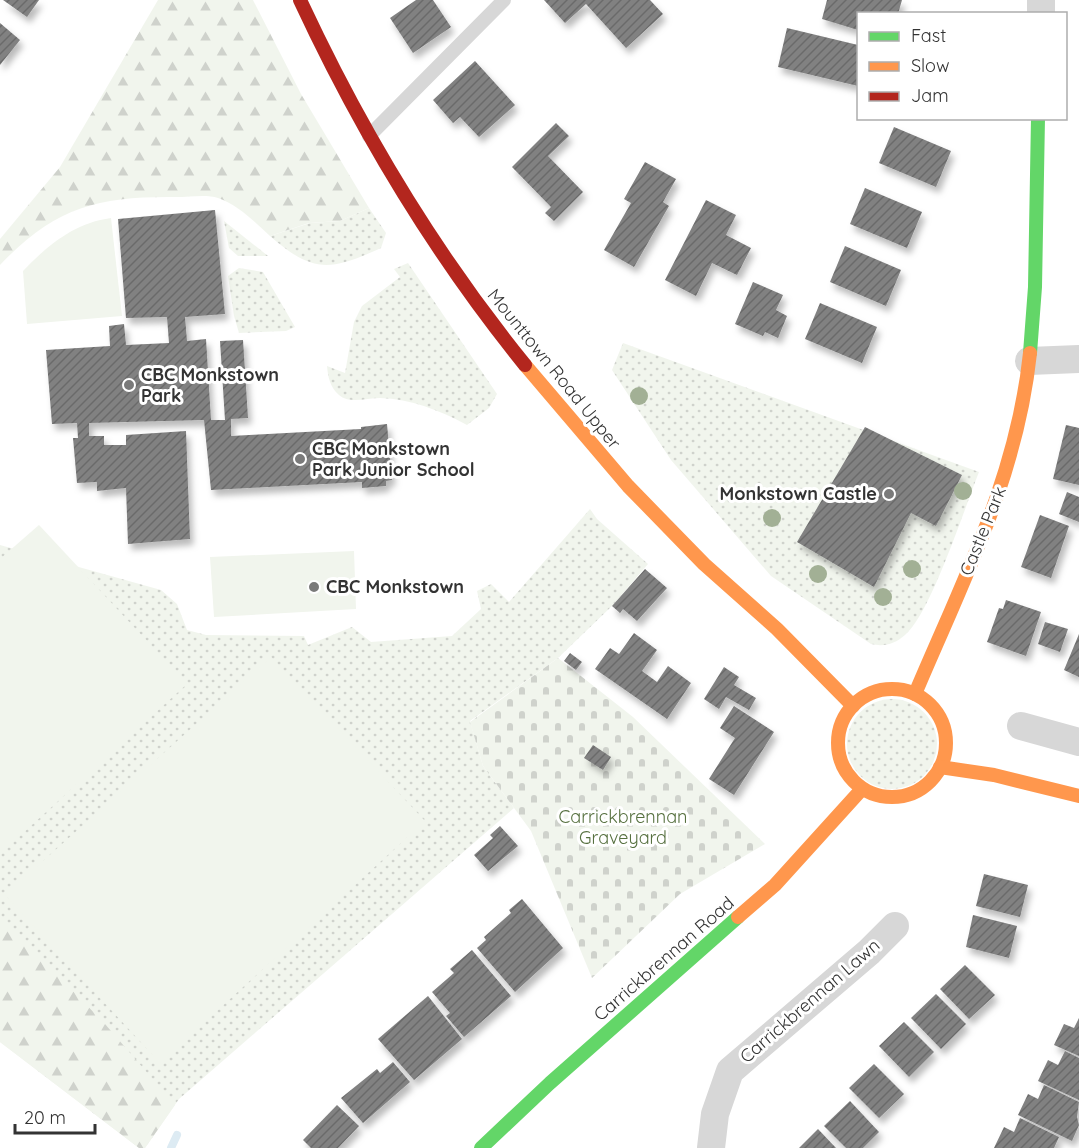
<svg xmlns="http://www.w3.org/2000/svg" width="1079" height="1148" font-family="Quicksand,sans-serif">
	<defs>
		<pattern id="grass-dots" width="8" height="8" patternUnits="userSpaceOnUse" patternTransform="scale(1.5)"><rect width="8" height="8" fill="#f1f5ed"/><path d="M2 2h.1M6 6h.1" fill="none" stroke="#cfd2cc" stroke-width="1.8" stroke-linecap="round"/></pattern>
		<pattern id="forest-firs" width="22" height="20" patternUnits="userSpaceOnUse" patternTransform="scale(1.5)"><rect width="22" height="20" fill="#f1f5ed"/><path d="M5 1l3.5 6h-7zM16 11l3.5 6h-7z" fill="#cfd2cc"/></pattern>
		<pattern id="cemetery-stones" width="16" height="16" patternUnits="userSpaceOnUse" patternTransform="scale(1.5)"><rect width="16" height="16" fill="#f1f5ed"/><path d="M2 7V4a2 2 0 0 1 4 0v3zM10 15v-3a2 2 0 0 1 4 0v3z" fill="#cfd2cc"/></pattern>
		<pattern id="building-hatch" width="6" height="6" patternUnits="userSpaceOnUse" patternTransform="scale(1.5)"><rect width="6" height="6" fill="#818181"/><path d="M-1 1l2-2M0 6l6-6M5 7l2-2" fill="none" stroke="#6a6a6a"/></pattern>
		<filter id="shadow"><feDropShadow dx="3.5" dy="6" stdDeviation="3" flood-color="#0004"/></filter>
	</defs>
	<rect width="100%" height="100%" fill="#fff"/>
	<g fill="url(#grass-dots)">
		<path d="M369 208 386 233 381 248C330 271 314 274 270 236L310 223 340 221Z"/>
		<path d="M224 221 268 256H238L229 248Z"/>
		<path d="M408 263 497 394 489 408 467 425C439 410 411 399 380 398 367 398 349 404 339 395 330 387 328 377 327 366L345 373 354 322 362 306 400 277 394 269Z"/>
		<path d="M239 268 263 272 295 327 286 331 239 333 234 316 228 276Z"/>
		<path d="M623 343 979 472C965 507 930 615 905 635 895 644 884 647 871 644L771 576 671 460 612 370Z"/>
		<path d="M590 509 597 519 648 564 612 606 558 658 470 721 483 766 514 808 179 1099 145 1148H139L0 1042V545L161 590 177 604 187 630 206 635 304 636 308 645 352 627 371 642 452 636 481 609 477 591 491 584 509 602Z"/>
		<circle cx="892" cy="744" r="45"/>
	</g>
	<g fill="url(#forest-firs)">
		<path d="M158 0H253L301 94 369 208 340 221 309 223 270 236C255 222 238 205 218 198 207 194 189 197 177 197 98 196 55 207 0 265V239L60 167Z"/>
		<path d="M0 916 105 1024 175 1105 145 1148H139L0 1042Z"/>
	</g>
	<path fill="url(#cemetery-stones)" d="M558 658 633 717 765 844 680 894 592 978 531 831 483 766 470 722Z"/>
	<g fill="#f1f5ed">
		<path d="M111 218 122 316 27 324 23 271C48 245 74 223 111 218Z"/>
		<path d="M39 525 187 684 0 854V559Z"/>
		<path d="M354 551 356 609 214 617 210 557Z"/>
		<path d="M271 657 425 821 160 1063 5 895Z"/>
	</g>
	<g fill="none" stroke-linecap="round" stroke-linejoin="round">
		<path stroke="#ddebf3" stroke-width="8" d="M171 1148 177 1135"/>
	</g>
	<g fill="url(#building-hatch)" filter="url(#shadow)">
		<path d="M3 0H39L27 17Z"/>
		<path d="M416 0H433L451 27 413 53 390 18Z"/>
		<path d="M544 0H650L663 14 626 48 586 4 565 23Z"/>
		<path d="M827 0H902L898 14H858V30L822 19Z"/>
		<path d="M0 23 20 40 0 65Z"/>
		<path d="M787 28 858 45V86L778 67Z"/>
		<path d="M475 61 515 105 479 137 460 117 453 123 433 100Z"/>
		<path d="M556 123 569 136 548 156 583 192 554 221 545 213 551 207 512 167Z"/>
		<path d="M894 127 951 151 936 187 879 163Z"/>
		<path d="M645 162 676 179 663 202 669 206 634 267 604 250 631 203 624 199Z"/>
		<path d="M865 188 922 212 907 248 850 224Z"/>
		<path d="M706 200 736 215 726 235 751 248 737 275 712 263 696 296 665 280Z"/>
		<path d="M215 210 225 314 185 317 187 341 206 339 211 420H225L220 341 243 340 248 418 231 419V436L361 429V427L387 424 392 480 386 481V486L362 488V482L211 490 204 420 89 423V436H104V445H126V435L186 431 190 539 128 544 126 488 97 491V482L77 483 73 438H78L77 423 52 424 46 350 110 346 109 326 124 324 126 345 169 343 167 317 126 318 118 219Z"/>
		<path d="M845 246 901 270 886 306 830 282Z"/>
		<path d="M753 282 783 295 776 310 787 316 778 338 765 332 763 336 735 324Z"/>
		<path d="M820 303 877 327 862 363 805 339Z"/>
		<path d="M1066 425 1079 428V485L1053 479Z"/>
		<path d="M865 427 962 475 936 526 911 513 874 587 797 542Z"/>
		<path d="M1067 492 1079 497V522L1059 514Z"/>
		<path d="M1040 515 1069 526 1051 578 1021 567Z"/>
		<path d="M645 569 667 588 637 621 623 609 620 613 612 606Z"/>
		<path d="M1006 600 1041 612 1026 656 987 642 999 608 1003 609Z"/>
		<path d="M1045 622 1068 629 1060 652 1038 644Z"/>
		<path d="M634 633 657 650 642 671 657 682 668 666 691 683 667 719 595 669 610 648 619 654Z"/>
		<path d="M1079 634V677L1064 670Z"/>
		<path d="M570 653 582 662 576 670 564 661Z"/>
		<path d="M724 667 739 677 734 685 756 698 749 710 726 697 719 709 704 699Z"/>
		<path d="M734 706 774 732 734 795 709 779 735 738 720 728Z"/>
		<path d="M593 745 611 757 603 770 584 758Z"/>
		<path d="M500 826 518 846 488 871 474 855 493 838 490 835Z"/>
		<path d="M984 874 1028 885 1020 917 976 906Z"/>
		<path d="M522 899 563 948 515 992 477 948 486 940 484 937 511 913 509 910Z"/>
		<path d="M973 915 1017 926 1009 958 966 947Z"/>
		<path d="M472 950 511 996 464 1037 446 1016 450 1013 432 992 454 973 450 969Z"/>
		<path d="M965 965 995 995 969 1019 940 989Z"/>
		<path d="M936 994 966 1024 941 1049 911 1018Z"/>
		<path d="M428 996 462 1039 414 1080 378 1039Z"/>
		<path d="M1079 1018V1056L1054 1045 1064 1024 1074 1028Z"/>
		<path d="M904 1022 934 1052 909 1077 879 1046Z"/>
		<path d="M1065 1051 1079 1058V1100L1038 1081 1048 1060 1058 1065Z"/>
		<path d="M393 1062 410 1082 363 1123 341 1098 377 1069 380 1073Z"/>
		<path d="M874 1064 904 1094 879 1118 849 1088Z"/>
		<path d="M1044 1085 1079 1102 1077 1117 1079 1125 1072 1141 1018 1115 1028 1094 1038 1099Z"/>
		<path d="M850 1101 879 1132 863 1148H846L824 1126Z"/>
		<path d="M337 1105 359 1126 338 1148H311L303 1140Z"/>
		<path d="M1020 1118 1059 1137 1054 1148H994L1004 1127 1014 1132Z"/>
		<path d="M818 1129 836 1148H799Z"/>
	</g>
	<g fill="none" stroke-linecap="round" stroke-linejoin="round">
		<path stroke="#d7d7d7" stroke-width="14" d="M369 136 504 0"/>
		<g stroke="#d7d7d7" stroke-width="28">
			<path d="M1041 14V0"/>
			<path d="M1029 361 1079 359"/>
			<path d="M1021 726 1079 742"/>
			<path d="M711 1148 715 1114 730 1071 869 952 895 926"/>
		</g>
		<g stroke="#63d668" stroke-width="14">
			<path d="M1030 353 1035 287 1038 118"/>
			<path d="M481 1148 550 1083 738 917"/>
		</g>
		<g stroke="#ff974d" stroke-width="14">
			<path d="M525 365 628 486 704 564 777 629 853 706"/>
			<circle cx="892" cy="743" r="54"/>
			<path d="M915 694C963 580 1017 478 1030 353"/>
			<path d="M940 767 994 775 1079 796"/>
			<path d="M738 917 775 885 862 789"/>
		</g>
		<path stroke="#b3261e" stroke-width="14" d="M300 0C360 129 435 254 525 365"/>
	</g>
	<g fill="#a2b095">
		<circle cx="639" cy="396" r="9"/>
		<circle cx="963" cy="491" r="9"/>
		<circle cx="772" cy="518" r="9"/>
		<circle cx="912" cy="569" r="9"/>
		<circle cx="818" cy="574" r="9"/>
		<circle cx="883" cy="597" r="9"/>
	</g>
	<g fill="#7a7a7a" stroke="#fff" stroke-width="2">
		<circle cx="129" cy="385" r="6"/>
		<circle cx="300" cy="459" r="6"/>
		<circle cx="889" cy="494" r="6"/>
		<circle cx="314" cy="587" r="6"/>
	</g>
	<g text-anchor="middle" stroke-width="6" stroke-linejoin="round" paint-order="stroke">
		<g font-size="18" fill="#333" stroke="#fff">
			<text transform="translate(554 369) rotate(51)" y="6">Mounttown Road Upper</text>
			<text transform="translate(983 531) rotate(-68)" y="6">Castle Park</text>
			<text transform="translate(664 959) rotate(-41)" y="6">Carrickbrennan Road</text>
			<text transform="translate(810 1001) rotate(-41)" y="6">Carrickbrennan Lawn</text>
		</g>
		<g font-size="18" font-weight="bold" fill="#333" stroke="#fff" text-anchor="start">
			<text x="141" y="381">CBC Monkstown<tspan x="141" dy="21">Park</tspan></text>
			<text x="312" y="455">CBC Monkstown<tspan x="312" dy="21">Park Junior School</tspan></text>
			<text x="877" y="500" text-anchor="end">Monkstown Castle</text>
			<text x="326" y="593">CBC Monkstown</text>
		</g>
		<g font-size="18" fill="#56703f" stroke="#fff">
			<text x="623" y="823">Carrickbrennan<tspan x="623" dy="21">Graveyard</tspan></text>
		</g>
	</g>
	<rect x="857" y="12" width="210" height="108" fill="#ffffff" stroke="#adadad" stroke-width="1.5"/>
	<rect x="869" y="32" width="30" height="9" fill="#63d668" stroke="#adadad" stroke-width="1.5"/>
	<text x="911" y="42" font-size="18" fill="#333333">Fast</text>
	<rect x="869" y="62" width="30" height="9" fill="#ff974d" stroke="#adadad" stroke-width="1.5"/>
	<text x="911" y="72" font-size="18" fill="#333333">Slow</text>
	<rect x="869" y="92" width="30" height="9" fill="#b3261e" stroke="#adadad" stroke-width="1.5"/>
	<text x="911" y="102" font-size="18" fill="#333333">Jam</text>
	<path d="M15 1124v9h80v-9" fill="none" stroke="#333333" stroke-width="3"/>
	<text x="24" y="1124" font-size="18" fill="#333333" stroke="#ffffff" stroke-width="4.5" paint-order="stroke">20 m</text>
</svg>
